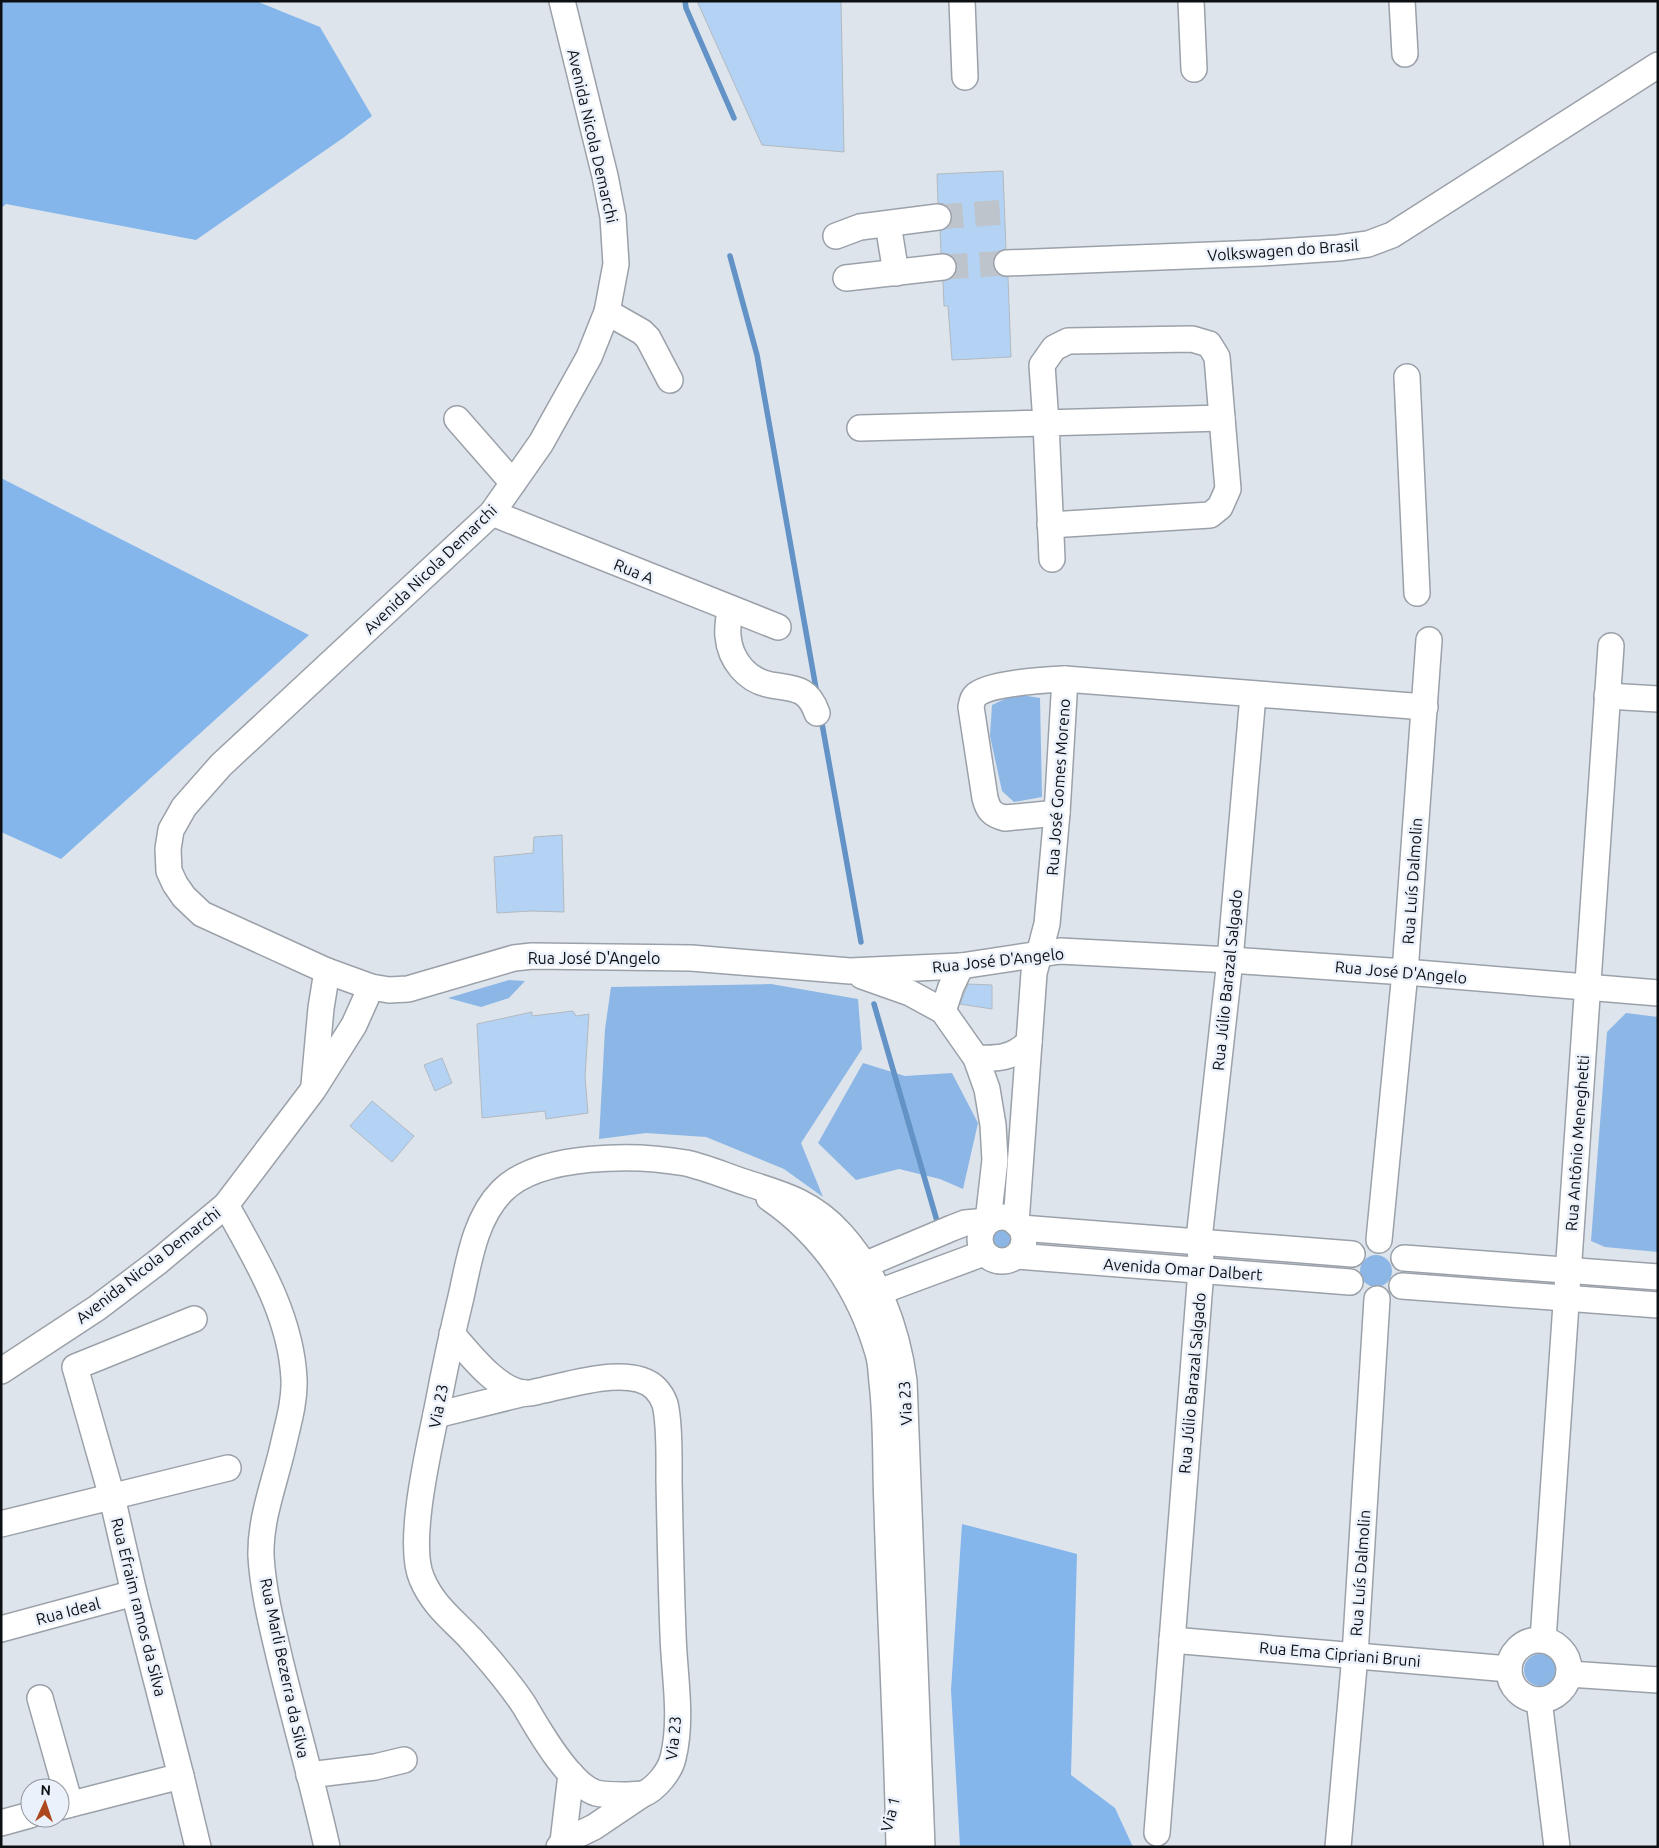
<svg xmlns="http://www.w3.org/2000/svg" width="1659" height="1848" font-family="Ubuntu,sans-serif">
	<rect width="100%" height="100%" fill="#dde4ec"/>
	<g fill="#8cb6e5">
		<path d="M1015 694 1040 698 1042 797 1014 802 1002 791 990 736 992 705Z"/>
		<path d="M509 980 525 981 509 998 481 1007 448 998Z"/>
		<path d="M771 984 858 999 862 1049 801 1143 823 1197 784 1169 706 1137 646 1133 599 1139 605 1029 611 987Z"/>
		<path d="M1626 1013 1658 1017V1252L1605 1247 1591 1241 1607 1032Z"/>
		<path d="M863 1063 905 1076 952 1073 978 1123 963 1189 940 1179 899 1169 856 1180 818 1143Z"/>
		<circle cx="1002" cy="1240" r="16"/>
		<circle cx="1376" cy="1271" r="16"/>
		<circle cx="1540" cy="1670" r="16"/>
	</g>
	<g fill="#84b6ec">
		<path d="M1 1H256L320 27 372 116 343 138 196 240 6 204 1 208Z"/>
		<path d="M1 478 309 635 61 859 1 832Z"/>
		<path d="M962 1524 1077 1554 1071 1775 1115 1808 1133 1847H960L951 1690Z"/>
	</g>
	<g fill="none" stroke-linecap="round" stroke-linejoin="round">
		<g stroke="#6292c6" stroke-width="5.5">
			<path d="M685 1 686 8 734 118"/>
			<path d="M730 256 757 355 817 694"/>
			<path d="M821 718 861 942"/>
			<path d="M874 1004 937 1221"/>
		</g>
	</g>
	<g fill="#b4d3f4" stroke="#b2b9c0">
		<path d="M697 1H841L844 152 762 145Z"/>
		<path d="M1003 171 1006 249 999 251 994 257 993 263 995 271 1001 276 1008 277 1011 357 952 360 948 306H944L943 281 952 278 956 273 957 266 954 258 948 254 941 253 940 231 947 228 951 223 952 216 949 208 944 204 938 203 937 174Z"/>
		<path d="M562 835 564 912 531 911 497 913 494 857 533 853 534 837Z"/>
		<path d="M968 984 992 985V1009L960 1004Z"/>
		<path d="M573 1011 576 1016 589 1014 585 1077 588 1113 546 1119 545 1111 482 1118 477 1024 532 1012V1016Z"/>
		<path d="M442 1058 452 1083 435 1091 424 1065Z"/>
		<path d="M372 1101 414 1136 392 1162 350 1126Z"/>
	</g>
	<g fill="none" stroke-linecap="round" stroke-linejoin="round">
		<g stroke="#bec4cb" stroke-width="25" stroke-dasharray="25 12" stroke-linecap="butt">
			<path d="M938 217 1005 212"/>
			<path d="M943 267 1007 263"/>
		</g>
		<g stroke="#9ba1a9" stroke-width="28">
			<g id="minor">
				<path d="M562 1 605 176 613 217 616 264 607 312 589 357 541 443 492 513 221 765 184 807 171 830 168 849 169 871 175 884 184 897 202 914 327 971 371 987 389 990 408 989 514 958 532 956 691 958 850 971 961 966 1060 951 1230 960 1405 972 1658 993"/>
				<path d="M962 1 965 77"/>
				<path d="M1191 1 1194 69"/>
				<path d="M1402 1 1405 54"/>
				<path d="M888 224 896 273"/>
				<path d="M836 236 860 227 938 217"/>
				<path d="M1007 263 1261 253 1338 248 1368 244 1392 235 1658 65"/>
				<path d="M846 278 943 267"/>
				<path d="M607 312 642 332 648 338 670 380"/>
				<path d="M1407 377 1417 593"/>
				<path d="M457 419 513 483"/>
				<path d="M860 428 1222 418 1217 357 1209 344 1192 339 1068 341 1054 348 1042 365 1046 423 1052 559"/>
				<path d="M492 513 778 627"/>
				<path d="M1050 525 1210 515 1220 507 1228 489 1222 418"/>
				<path d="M730 609C729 618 727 628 728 636 730 660 747 681 771 685 794 689 808 687 817 713"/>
				<path d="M1607 696 1658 699"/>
				<path d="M1057 813 1005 818C992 815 988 810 985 798L971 707C972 703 972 699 975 696 987 683 1047 680 1065 679"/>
				<path d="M862 976 910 993 943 1011 976 1058 987 1089 993 1125 995 1160 988 1221"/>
				<path d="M943 1011 951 987 961 966"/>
				<path d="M976 1058C998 1059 1013 1058 1029 1042"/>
				<path d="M314 1085 321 1008 327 971"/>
				<path d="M769 1198C823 1235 860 1290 878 1353 881 1362 881 1373 882 1382 887 1424 885 1465 887 1507 890 1620 897 1733 899 1847"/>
				<path d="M226 1205C256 1259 291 1315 294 1379 295 1401 288 1424 283 1446 275 1482 260 1518 261 1556 263 1591 272 1626 280 1660 295 1722 313 1784 327 1847"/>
				<circle cx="1002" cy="1239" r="22"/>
				<path d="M1016 1223 1034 973 1047 924 1057 813 1065 679 1425 707"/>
				<path d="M1021 1228 1352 1254"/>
				<path d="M1379 1240 1405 972 1429 640"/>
				<path d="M1016 1256 1350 1282"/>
				<path d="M1404 1258 1658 1277"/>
				<path d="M850 1271 952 1228 965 1223 988 1221"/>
				<path d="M1402 1286 1658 1305"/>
				<path d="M864 1299 879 1292 984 1253"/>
				<path d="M194 1319 75 1367 112 1497 134 1593 181 1776 198 1847"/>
				<path d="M452 1334C469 1353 497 1391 525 1393 531 1394 537 1391 544 1390 572 1384 632 1365 655 1388 659 1392 663 1398 665 1404 670 1424 669 1459 669 1480 670 1531 671 1583 673 1634 674 1674 683 1718 673 1758 670 1771 656 1789 643 1794 642 1794 626 1795 624 1795 616 1795 604 1795 596 1793 569 1784 538 1729 524 1705 508 1681 489 1659 470 1638 451 1618 433 1605 422 1579 406 1544 429 1449 437 1409 444 1372 452 1334 461 1297 469 1261 475 1218 502 1191 540 1153 636 1154 686 1163 708 1168 728 1177 750 1184 786 1195 814 1204 841 1234 877 1274 897 1328 904 1381L922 1847"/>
				<path d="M1 1371 97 1308 159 1261 226 1205 313 1090 354 1025 371 987"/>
				<path d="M436 1415 525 1393"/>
				<path d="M1 1524 228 1468"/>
				<path d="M1 1629 134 1593"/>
				<path d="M1172 1640 1509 1669"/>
				<path d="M1543 1640 1611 646"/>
				<circle cx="1539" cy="1670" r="30"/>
				<path d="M1569 1674 1658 1680"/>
				<path d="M40 1698 70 1804"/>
				<path d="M1539 1700 1557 1847"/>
				<path d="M309 1775 375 1767 404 1760"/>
				<path d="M60 1807 181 1776"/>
				<path d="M1 1823 30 1815"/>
				<path d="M1157 1833 1201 1270 1200 1230 1230 960 1253 695"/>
				<path d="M563 1842 571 1774"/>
				<path d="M559 1847 563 1842 594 1827 643 1794"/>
				<path d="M1338 1847 1355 1655 1377 1299"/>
			</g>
		</g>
		<use href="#minor" stroke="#fff" stroke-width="25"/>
	</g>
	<g text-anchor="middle" stroke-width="5" stroke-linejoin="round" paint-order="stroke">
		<g font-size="16" fill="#0d1012" stroke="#eaf1fa">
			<text transform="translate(593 136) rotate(77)" y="6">Avenida Nicola Demarchi</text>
			<text transform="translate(1283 250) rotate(-4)" y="6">Volkswagen do Brasil</text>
			<text transform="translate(430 569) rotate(-44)" y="6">Avenida Nicola Demarchi</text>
			<text transform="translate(634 571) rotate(22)" y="6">Rua A</text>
			<text transform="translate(1058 787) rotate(-86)" y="6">Rua José Gomes Moreno</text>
			<text transform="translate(1412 881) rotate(-86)" y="6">Rua Luís Dalmolin</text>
			<text x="594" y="964">Rua José D'Angelo</text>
			<text transform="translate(998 960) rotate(-6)" y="6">Rua José D'Angelo</text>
			<text transform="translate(1401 972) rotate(5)" y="6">Rua José D'Angelo</text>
			<text transform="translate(1227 980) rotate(-84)" y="6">Rua Júlio Barazal Salgado</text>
			<text transform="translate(1577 1143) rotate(-86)" y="6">Rua Antônio Meneghetti</text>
			<text transform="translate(148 1265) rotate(-38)" y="6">Avenida Nicola Demarchi</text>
			<text transform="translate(1183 1269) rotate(4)" y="6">Avenida Omar Dalbert</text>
			<text transform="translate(1192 1383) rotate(-85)" y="6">Rua Júlio Barazal Salgado</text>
			<text transform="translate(905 1403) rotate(-93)" y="6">Via 23</text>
			<text transform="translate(438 1406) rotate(-79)" y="6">Via 23</text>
			<text transform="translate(1360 1573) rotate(-86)" y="6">Rua Luís Dalmolin</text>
			<text transform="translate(139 1607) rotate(76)" y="6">Rua Efraim ramos da Silva</text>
			<text transform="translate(68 1611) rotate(-15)" y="6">Rua Ideal</text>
			<text transform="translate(1340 1654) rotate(5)" y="6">Rua Ema Cipriani Bruni</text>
			<text transform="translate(285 1668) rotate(78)" y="6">Rua Marli Bezerra da Silva</text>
			<text transform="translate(673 1738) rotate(-84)" y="6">Via 23</text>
			<text transform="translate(890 1814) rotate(-76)" y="6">Via 1</text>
		</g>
	</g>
	<rect width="1659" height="1848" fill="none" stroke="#0d1012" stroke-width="5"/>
	<g transform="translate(45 1803) rotate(3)"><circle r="24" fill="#eaf1fa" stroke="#92979d"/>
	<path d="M0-4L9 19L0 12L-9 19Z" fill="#ad471d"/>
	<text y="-8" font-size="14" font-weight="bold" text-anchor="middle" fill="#0d1012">N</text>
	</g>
</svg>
